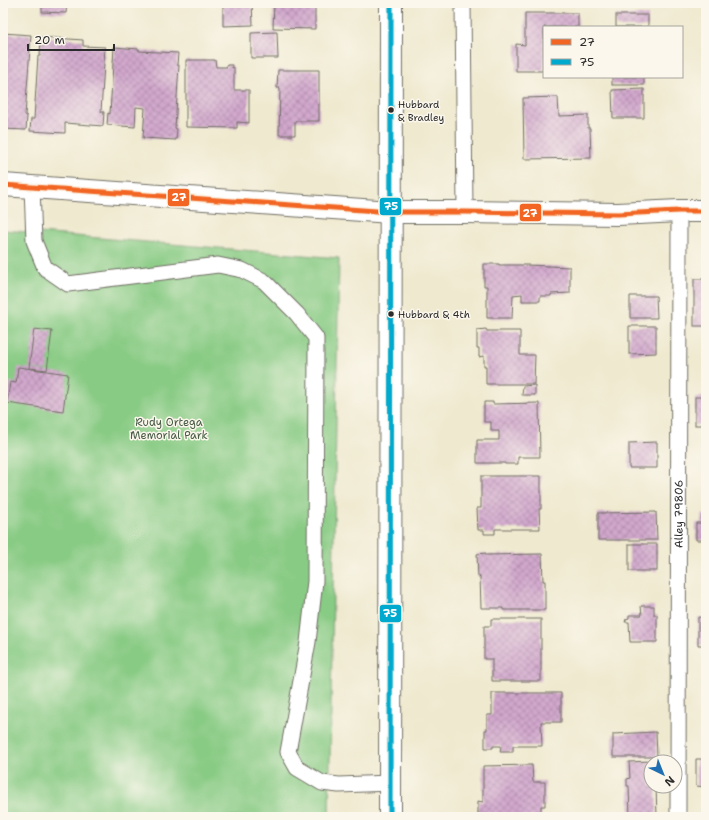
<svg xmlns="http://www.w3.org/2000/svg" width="709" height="820" font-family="'Shantell Sans',sans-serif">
	<defs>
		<pattern id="building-cross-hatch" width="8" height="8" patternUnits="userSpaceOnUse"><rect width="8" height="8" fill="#d2a8cd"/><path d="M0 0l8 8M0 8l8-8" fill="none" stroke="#ab89a7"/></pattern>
	</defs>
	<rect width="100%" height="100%" fill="#fbf7ec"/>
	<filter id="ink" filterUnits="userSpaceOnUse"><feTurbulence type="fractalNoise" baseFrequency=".025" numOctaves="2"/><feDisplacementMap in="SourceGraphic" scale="8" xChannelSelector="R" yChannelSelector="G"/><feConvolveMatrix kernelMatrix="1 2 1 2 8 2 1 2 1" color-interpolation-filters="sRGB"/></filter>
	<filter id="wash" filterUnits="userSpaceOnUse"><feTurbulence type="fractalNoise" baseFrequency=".012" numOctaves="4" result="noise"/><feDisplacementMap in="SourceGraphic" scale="16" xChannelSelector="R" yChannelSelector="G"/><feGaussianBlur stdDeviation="0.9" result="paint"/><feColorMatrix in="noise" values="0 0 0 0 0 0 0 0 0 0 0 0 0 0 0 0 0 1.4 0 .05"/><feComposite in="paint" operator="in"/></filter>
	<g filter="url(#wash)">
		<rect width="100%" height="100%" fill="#efe9cf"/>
		<path fill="#88cb84" stroke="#5a7b58" d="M3 230 339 258 329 817H3Z"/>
		<g id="blocks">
			<g fill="url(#building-cross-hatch)">
				<path d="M42 3H67L66 13 42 12Z"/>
				<path d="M223 3H252L253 25 223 26Z"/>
				<path d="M274 3H315V29L273 28Z"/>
				<path d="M525 13H578V27H544V71H516V44L525 45Z"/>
				<rect x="616" y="15" width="32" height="12"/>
				<path d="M277 32 278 58H251V33Z"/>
				<path d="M3 33 31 35 25 115 27 116 26 130 3 129Z"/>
				<path d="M41 37 83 40V46L105 47 101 112H104L103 126 65 123V133L30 131 31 119H34L38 56H40Z"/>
				<path d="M114 47 139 49V51L178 53 177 65H179L175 128 177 129 176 140 143 138 145 108 136 107 135 127 107 125 108 113 110 114Z"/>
				<path d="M186 60H215L216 67H227V65H232V68L234 67V90H249V123L237 122V128L186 127Z"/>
				<path d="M278 70H319V121H295V135H279L280 88H277Z"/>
				<rect x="612" y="77" width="32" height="8"/>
				<path d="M644 89V118H613L612 90Z"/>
				<path d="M558 97 559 116 588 115V128H590L591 158 524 159 523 98Z"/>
				<path d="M484 264H499V265H527L570 267V293L551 294V296H540V301H522V294L513 295 512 318H487V286H484Z"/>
				<rect x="694" y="279" width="12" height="47"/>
				<path d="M630 296H656L657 318H630Z"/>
				<path d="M629 326H656V353L629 354Z"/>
				<path d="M34 329 52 331 47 370 29 368Z"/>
				<path d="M486 329 487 331H520V355H535L534 384H486V366H484V356L479 357V348H477V330Z"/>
				<path d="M18 367 68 374 63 411 7 403 10 382 16 383Z"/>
				<path d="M535 385V395H522L523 386Z"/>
				<rect x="695" y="397" width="11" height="28"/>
				<path d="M484 402H493V404L539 403 540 457H518V464H505V463H477V440H499V431H491V422H484Z"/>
				<path d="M657 442V468H629V443Z"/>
				<path d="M481 476H541V509H539L540 529H495V534H484V530H478L477 508H481Z"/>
				<path d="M656 512 657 540H598V513Z"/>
				<path d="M706 514V540H696V523H702V515Z"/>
				<rect x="629" y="544" width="28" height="27"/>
				<path d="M486 553V555L542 554 543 581H545V610H503V608H481L480 576 478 577 477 554Z"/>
				<path d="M641 606H654V615H657V642H630L629 622H625L626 619 629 618V615H642Z"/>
				<path d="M698 617 706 618V645H698Z"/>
				<path d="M491 619H541V681H492V659H484V626H491Z"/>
				<path d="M492 693H561V722H541L542 746H513V752H500L501 746H493V748H485V730H487V715H492Z"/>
				<path d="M656 732 657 757H613V734Z"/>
				<path d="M696 759H706V787L696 786Z"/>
				<path d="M651 761V786H656L657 817H630L629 786H627V779L630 778 629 762Z"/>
				<path d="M532 765 533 782H545V806H541V817H478V801L483 802V766Z"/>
			</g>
		</g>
	</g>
	<g filter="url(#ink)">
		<use href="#blocks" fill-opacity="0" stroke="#706e64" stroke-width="1"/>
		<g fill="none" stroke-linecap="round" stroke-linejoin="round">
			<g stroke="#706e64" stroke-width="17">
				<g id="service">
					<path d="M463 3 465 212"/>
					<path d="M32 187 34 241 45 268 68 284 147 274 218 265 242 270 264 281 297 314 316 338 315 581 308 642 288 752 297 768 322 783 339 785 390 783"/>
					<path id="s1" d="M678 817 679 211"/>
				</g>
			</g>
			<g stroke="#706e64" stroke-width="24">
				<path id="tertiary" d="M3 185 391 212H465L618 214 679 211H706"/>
			</g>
			<g stroke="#706e64" stroke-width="24">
				<path id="secondary" d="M390 817 391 3"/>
			</g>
			<use href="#service" stroke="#fff" stroke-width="15"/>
			<use href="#tertiary" stroke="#fff" stroke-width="22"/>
			<use href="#secondary" stroke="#fff" stroke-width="22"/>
			<g stroke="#fbf7ec" stroke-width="8">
				<path id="bus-1" d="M3 185 391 212H465L618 214 679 211H706"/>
			</g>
			<g stroke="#fbf7ec" stroke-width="8">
				<path id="bus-2" d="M390 817 391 3"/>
			</g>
			<use href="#bus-1" stroke="#f26522" stroke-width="5"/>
			<use href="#bus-2" stroke="#00a9ce" stroke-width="5"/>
		</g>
	</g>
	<g fill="#2b2b2b" stroke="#fbf7ec" stroke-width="1.5">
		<circle cx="391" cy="110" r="3.5"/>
		<circle cx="391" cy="314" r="3.5"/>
	</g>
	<g text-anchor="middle" stroke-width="3" stroke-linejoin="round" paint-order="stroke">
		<g font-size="10" fill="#2b2b2b" stroke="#fbf7ec" text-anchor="start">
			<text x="398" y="108">Hubbard<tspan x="398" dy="13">&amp; Bradley</tspan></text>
			<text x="398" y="318">Hubbard &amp; 4th</text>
		</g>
		<g font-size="11" fill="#475b46" stroke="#fbf7ec">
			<text x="169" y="426">Rudy Ortega<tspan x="169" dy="13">Memorial Park</tspan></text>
		</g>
		<g font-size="11" fill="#2b2b2b" stroke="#fbf7ec">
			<text dy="4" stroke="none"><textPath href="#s1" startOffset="303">Alley 79806</textPath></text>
		</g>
	</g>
	<g stroke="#fbf7ec" stroke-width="1.5">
		<rect x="167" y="188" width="23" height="19" rx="4" fill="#f26522"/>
		<rect x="379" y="197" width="23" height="19" rx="4" fill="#00a9ce"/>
		<rect x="519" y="203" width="23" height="19" rx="4" fill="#f26522"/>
		<rect x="379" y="604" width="23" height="19" rx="4" fill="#00a9ce"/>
	</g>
	<g font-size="11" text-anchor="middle" font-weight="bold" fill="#fff">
		<text x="179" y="201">27</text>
		<text x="391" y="210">75</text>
		<text x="530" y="217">27</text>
		<text x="390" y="617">75</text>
	</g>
	<rect width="709" height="820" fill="none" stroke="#fbf7ec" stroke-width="16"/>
	<rect x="543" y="26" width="140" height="52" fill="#fbf7ec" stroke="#a8a59f"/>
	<rect x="551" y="39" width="20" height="6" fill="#f26522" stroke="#a8a59f"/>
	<text x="579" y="46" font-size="12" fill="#2b2b2b">27</text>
	<rect x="551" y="59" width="20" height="6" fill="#00a9ce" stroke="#a8a59f"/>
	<text x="579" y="66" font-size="12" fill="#2b2b2b">75</text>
	<g transform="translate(663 774) rotate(137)"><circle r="19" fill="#fbf7ec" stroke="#a8a59f"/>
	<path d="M0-3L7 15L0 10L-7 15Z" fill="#1f6fb2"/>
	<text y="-6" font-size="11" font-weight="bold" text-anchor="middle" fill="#2b2b2b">N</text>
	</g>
	<path d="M28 44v6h86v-6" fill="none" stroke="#2b2b2b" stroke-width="2"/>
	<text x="34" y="44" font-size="12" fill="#2b2b2b" stroke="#fbf7ec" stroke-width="3" paint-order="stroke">20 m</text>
</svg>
